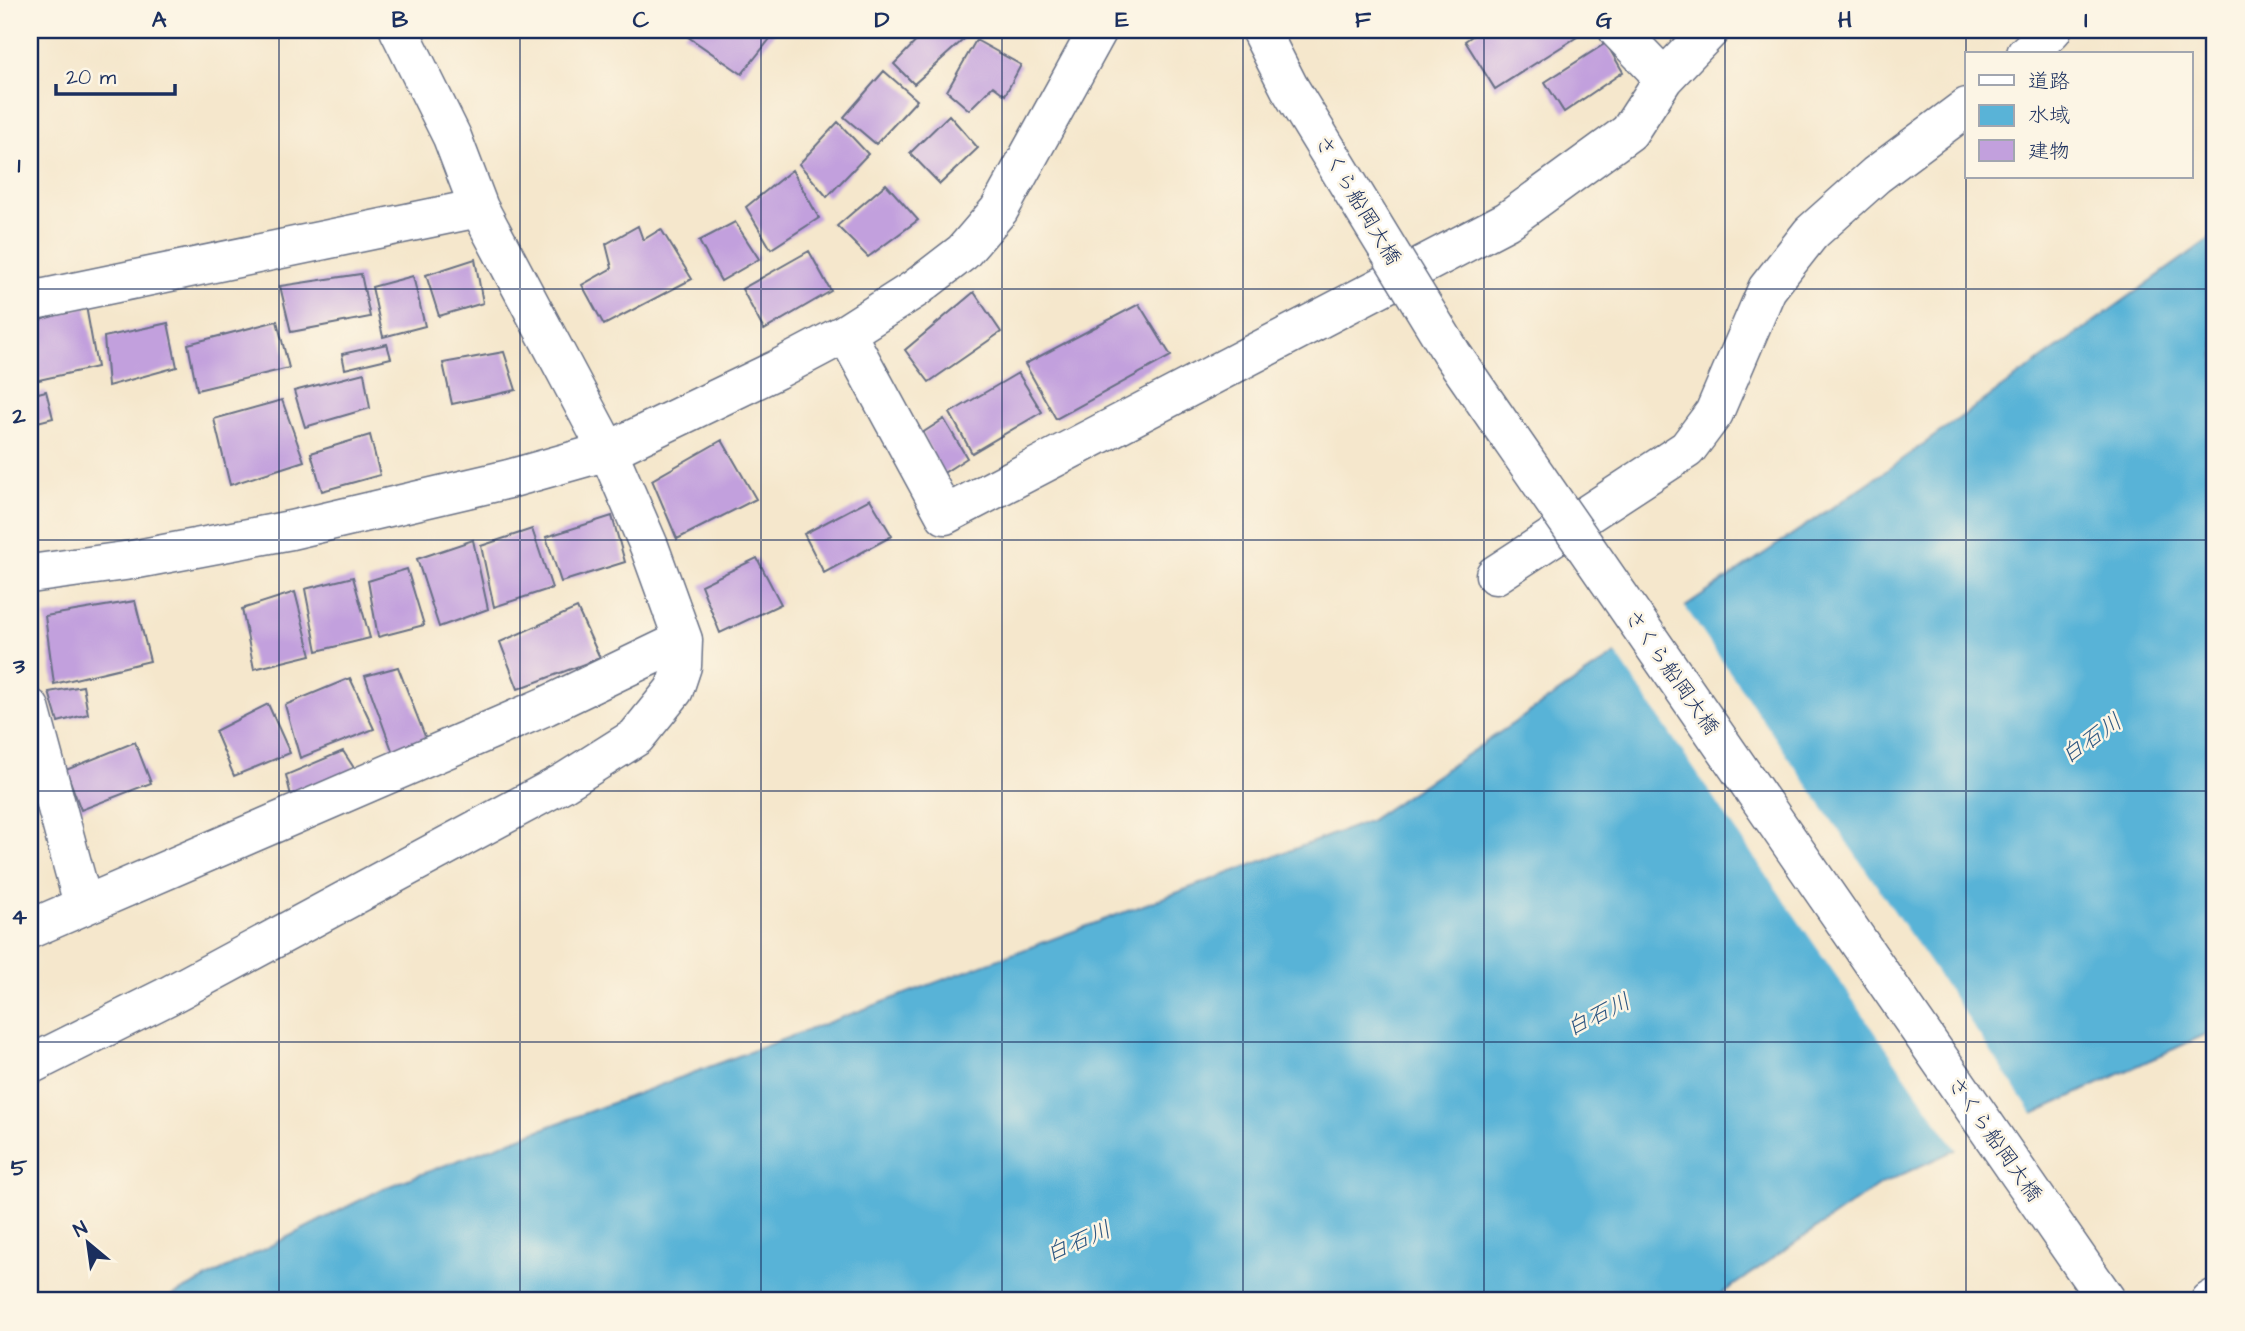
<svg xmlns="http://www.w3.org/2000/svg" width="2245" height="1331" font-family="'Architects Daughter','Klee One',sans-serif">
	<rect width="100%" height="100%" fill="#fcf5e5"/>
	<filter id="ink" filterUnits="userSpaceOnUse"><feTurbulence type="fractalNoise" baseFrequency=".0143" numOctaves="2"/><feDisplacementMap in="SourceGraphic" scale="14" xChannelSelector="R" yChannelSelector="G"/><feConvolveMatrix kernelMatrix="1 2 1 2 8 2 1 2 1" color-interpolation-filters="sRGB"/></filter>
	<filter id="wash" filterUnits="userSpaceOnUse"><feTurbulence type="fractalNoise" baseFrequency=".00686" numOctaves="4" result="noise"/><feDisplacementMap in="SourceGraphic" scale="28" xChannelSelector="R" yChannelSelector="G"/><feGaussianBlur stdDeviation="1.57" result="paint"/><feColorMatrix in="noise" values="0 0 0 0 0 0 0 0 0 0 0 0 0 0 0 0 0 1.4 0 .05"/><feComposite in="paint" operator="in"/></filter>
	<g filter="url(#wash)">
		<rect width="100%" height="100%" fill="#f5e7cc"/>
		<path fill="#59b3d7" stroke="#3a719a" stroke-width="2" d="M2215,235V1030L1879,1185L1711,1301H162L384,1188L1369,821L1883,473Z"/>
		<path fill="#f5e7cc" d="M1683,604L1984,1042L2035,1117L1958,1152L1741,838L1614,651Z"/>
		<g id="blocks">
			<path fill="#c2a0dd" d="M688,30H777L742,74L684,34Z
				M927,30L973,31L914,84L894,64Z
				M1481,30H1572L1577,37L1495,89L1465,41Z
				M976,40L1021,65L1005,95L993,86L969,110L947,91Z
				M1606,43L1623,72L1564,112L1545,82Z
				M884,71L917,100L876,144L844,117Z
				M949,115L978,148L940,184L910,153Z
				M838,122L868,154L827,197L799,164Z
				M792,170L819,218L771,249L746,207Z
				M886,184L918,220L868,257L837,226Z
				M33,213L37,238L30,240V214Z
				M735,222L759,259L721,281L699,241Z
				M638,226L643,240L661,229L692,279L604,325L582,285L612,268L606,244Z
				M809,251L831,291L764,330L742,289Z
				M475,259L483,303L439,316L426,275Z
				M361,274L370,317L291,332L280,286Z
				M413,276L425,326L383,337L372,287Z
				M974,292L1001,332L929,382L905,350Z
				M1139,304L1171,356L1056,419L1025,364Z
				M86,306L97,367L30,382V323Z
				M277,321L289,368L197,390L188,344Z
				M168,323L177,367L108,386L104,337Z
				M387,344L391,358L345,369L342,354Z
				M504,352L516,390L452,404L443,363Z
				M364,373L370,408L305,427L294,391Z
				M1018,373L1042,412L972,453L950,413Z
				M46,391L53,418L30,424V395Z
				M282,400L304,461L230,485L214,419Z
				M944,419L967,458L942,474L922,433Z
				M370,435L380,475L322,491L311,453Z
				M722,440L756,499L677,539L652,480Z
				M870,499L892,536L824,573L804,534Z
				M612,516L625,562L561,582L546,537Z
				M532,529L552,588L494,607L481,546Z
				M473,540L488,609L439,627L417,559Z
				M757,558L781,604L720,633L701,585Z
				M407,569L424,625L378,637L368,581Z
				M353,577L370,638L317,651L305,589Z
				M295,592L311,655L254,669L242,609Z
				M135,601L150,661L54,684L45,616Z
				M577,608L600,658L518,689L500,642Z
				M398,667L426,739L393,753L365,676Z
				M350,678L374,729L300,758L285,705Z
				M83,686L88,714L58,722L49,692Z
				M268,704L290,753L234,776L215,731Z
				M135,742L151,783L81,810L66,770Z
				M343,751L356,771L292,800L286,775Z"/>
		</g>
	</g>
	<g filter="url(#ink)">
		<use href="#blocks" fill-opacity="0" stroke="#676f84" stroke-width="2"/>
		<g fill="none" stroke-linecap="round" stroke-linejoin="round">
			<g stroke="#676f84" stroke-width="41">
				<path id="minor" d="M1618,30L1664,78
					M2026,54L2052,30
					M30,301L479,208
					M846,333L945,515L1507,221L1629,132L1664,78L1710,30
					M30,574L132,560L291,530L509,479L608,451L776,370L846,333L915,289L963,252L999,210L1098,30
					M1495,575L1687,449L1714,413L1767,289L1811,233L1876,175L1967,107
					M30,708L83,904
					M30,929L546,706L683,640
					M30,1065L166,997L563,783L636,737L674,690L682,666L683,640L649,546L608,451L479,208L452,137L399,30
					M2210,1301L2215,1298"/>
			</g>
			<use href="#minor" stroke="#fff" stroke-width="38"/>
			<g stroke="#676f84" stroke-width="41" stroke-linecap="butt">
				<path id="major-bridge" d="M1260,30L1289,87L1452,354L2107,1301"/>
			</g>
			<use href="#major-bridge" stroke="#fff" stroke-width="38"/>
		</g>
	</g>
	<path fill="none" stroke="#1b2f5e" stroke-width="2" stroke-opacity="0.55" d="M279,30V1301M520,30V1301M761,30V1301M1002,30V1301M1243,30V1301M1484,30V1301M1725,30V1301M1966,30V1301M30,289H2215M30,540H2215M30,791H2215M30,1042H2215"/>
	<g text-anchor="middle" stroke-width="5" stroke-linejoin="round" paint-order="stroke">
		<g font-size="21" fill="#1b2f5e" stroke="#fcf5e5">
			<text transform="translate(1358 200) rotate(59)" y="7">さくら船岡大橋</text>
			<text transform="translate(1672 672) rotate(55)" y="7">さくら船岡大橋</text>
			<text transform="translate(1995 1139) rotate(55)" y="7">さくら船岡大橋</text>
		</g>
		<g font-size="23" font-style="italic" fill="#2e5782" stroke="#fcf5e5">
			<text transform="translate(2091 738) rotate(-35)" y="8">白石川</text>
			<text transform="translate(1598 1014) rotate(-26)" y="8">白石川</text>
			<text transform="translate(1078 1241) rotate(-23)" y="8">白石川</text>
		</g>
	</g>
	<rect width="2245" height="1331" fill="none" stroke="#fcf5e5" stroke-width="77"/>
	<rect x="1965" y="52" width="228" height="126" fill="#fcf5e5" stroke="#a2a6af" stroke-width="2"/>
	<rect x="1979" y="75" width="35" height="10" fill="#ffffff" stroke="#a2a6af" stroke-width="2"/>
	<text x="2028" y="88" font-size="21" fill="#1b2f5e">道路</text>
	<rect x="1979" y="105" width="35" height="21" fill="#59b3d7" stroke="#a2a6af" stroke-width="2"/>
	<text x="2028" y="122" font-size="21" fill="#1b2f5e">水域</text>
	<rect x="1979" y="140" width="35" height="21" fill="#c2a0dd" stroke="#a2a6af" stroke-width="2"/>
	<text x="2028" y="158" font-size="21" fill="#1b2f5e">建物</text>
	<g transform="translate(88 1243) rotate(331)" stroke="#fcf5e5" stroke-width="5" paint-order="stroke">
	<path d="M0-5L12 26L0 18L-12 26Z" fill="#1b2f5e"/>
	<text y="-10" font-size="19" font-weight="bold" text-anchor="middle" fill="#1b2f5e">N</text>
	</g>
	<path d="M56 84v10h119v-10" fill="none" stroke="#1b2f5e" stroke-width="3.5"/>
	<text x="66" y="84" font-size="21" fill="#1b2f5e" stroke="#fcf5e5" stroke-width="5" paint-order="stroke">20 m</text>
	<rect x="38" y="38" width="2168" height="1254" fill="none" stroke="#1b2f5e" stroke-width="2.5"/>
	<g font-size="23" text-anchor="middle" font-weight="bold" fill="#1b2f5e">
		<text x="159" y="27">A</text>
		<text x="400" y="27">B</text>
		<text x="641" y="27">C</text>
		<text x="882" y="27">D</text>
		<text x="1122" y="27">E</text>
		<text x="1363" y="27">F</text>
		<text x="1604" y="27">G</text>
		<text x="1845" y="27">H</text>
		<text x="2086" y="27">I</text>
		<text x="19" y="172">1</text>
		<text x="19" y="423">2</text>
		<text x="19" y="673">3</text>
		<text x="19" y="924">4</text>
		<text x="19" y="1175">5</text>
	</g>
</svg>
